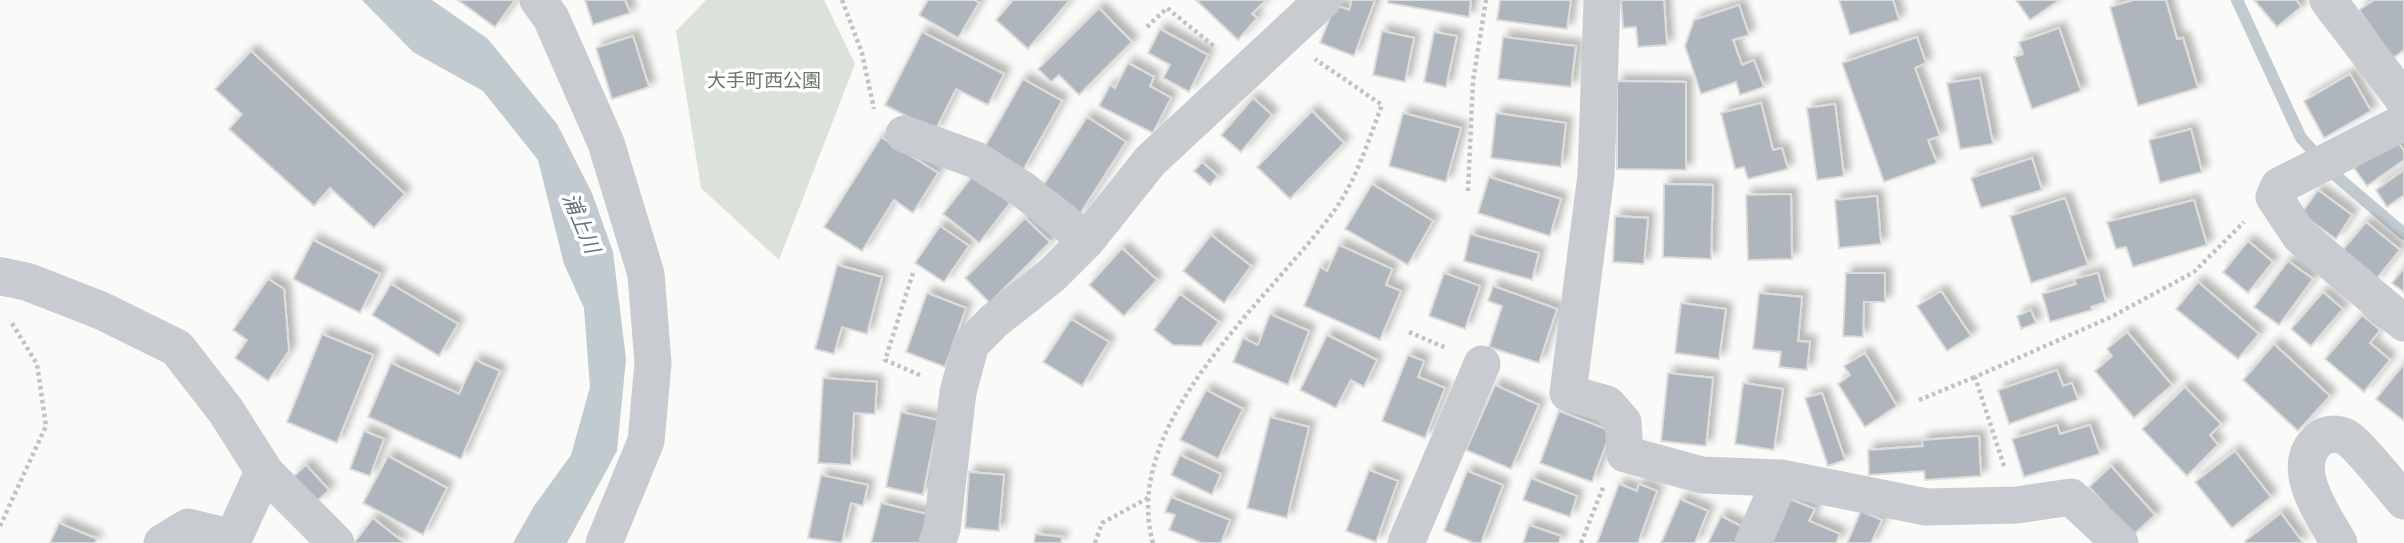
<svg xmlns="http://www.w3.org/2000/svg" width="2404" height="543" font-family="Montserrat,'Noto Sans JP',sans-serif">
	<defs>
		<filter id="shadow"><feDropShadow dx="6" dy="-6" stdDeviation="3.5" flood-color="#0004"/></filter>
	</defs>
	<rect width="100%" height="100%" fill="#fafaf8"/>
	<path fill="#dbe2d9" d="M706,0H824L855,64L779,260L701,188L676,31Z"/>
	<path fill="#c1cacf" d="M362,0H432L488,39L557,124L592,193L613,252L626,359L617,451L567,543H513L534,506L571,455L590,387L584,308L564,264L538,160L483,91L413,52Z"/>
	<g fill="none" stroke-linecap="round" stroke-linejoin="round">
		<path stroke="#c1cacf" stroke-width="12" d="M2237,0L2301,138L2335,175L2404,234"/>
	</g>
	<path fill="#afb5bd" stroke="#dcdcda" stroke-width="2" filter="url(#shadow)" d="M458,0H515L495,27Z
		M585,0H625L630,13L593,25Z
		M928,0H974L979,3L958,38L919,15Z
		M1013,0H1070L1028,49L996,20Z
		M1196,0H1266L1252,14L1257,18L1238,40Z
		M1352,0H1375L1354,56L1320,43L1335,5L1349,10Z
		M1388,0H1471L1469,17L1388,3Z
		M1500,0H1571L1567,29L1497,20Z
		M1621,0H1664L1667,45L1638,47L1636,27L1623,28Z
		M1839,0H1893L1899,20L1850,35Z
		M2016,0H2057L2058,1L2030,20Z
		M2133,0H2166L2177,39L2183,38L2198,88L2138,106L2110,7Z
		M2254,0H2296L2301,7L2277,27Z
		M2374,0H2404V50L2393,58L2359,10Z
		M1739,5L1749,35L1733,40L1742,65L1754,60L1764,87L1740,95L1736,82L1701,94L1685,46L1694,20Z
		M1099,8L1132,42L1079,95L1059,75L1051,82L1038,69Z
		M2059,28L2081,91L2032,109L2014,57L2023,54L2019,42Z
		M1160,29L1208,55L1189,92L1163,78L1170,65L1148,53Z
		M1382,31L1414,38L1405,82L1373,75Z
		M922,32L1004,74L988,105L956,89L935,131L885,105Z
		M1434,32L1457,36L1446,87L1424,82Z
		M633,36L649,87L612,99L596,48Z
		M1503,37L1576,46L1571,87L1498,79Z
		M1917,37L1926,63L1915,68L1940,136L1928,140L1937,163L1884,182L1842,63Z
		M251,51L405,194L374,228L330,188L314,206L229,129L242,114L215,89Z
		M1128,63L1154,77L1150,86L1171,98L1153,133L1099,106L1110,85L1115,88Z
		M2350,74L2371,111L2324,138L2304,101Z
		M1980,78L1993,144L1960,149L1947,83Z
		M1023,79L1062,101L1022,172L983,150Z
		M1617,81L1686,82V170L1617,169Z
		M1253,98L1272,115L1241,152L1221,135Z
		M1761,103L1773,150L1782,148L1788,169L1748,179L1744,167L1735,169L1721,113Z
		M1835,104L1844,176L1817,180L1807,108Z
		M1312,111L1344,143L1290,199L1257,167Z
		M1403,113L1461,128L1446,182L1389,166Z
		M1496,113L1566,123L1561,167L1491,158Z
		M1087,117L1126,142L1078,217L1039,192Z
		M2191,129L2202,172L2160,183L2149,140Z
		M881,137L938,173L913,213L894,200L862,251L824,227Z
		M2395,138L2404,151V160L2367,186L2354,168Z
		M2032,158L2042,190L1981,208L1971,178Z
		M1202,162L1218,176L1210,185L1194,171Z
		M2404,170V195L2387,207L2376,190Z
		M974,174L1010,203L979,243L943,214Z
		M1489,177L1561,199L1550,236L1478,213Z
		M1372,184L1433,221L1408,265L1345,229Z
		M1664,184L1713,185L1711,259L1663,257Z
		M2318,190L2352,215L2336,239L2301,214Z
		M1791,194L1792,259L1748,260L1746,195Z
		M1877,196L1881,244L1839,248L1835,200Z
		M2065,198L2088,265L2031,283L2010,216Z
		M2194,200L2207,245L2133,267L2126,247L2116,249L2107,222Z
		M1615,216L1648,218L1644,264L1613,262Z
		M1025,218L1050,242L990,303L965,278Z
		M2366,222L2400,250L2375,281L2340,253Z
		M940,226L969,246L944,282L915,263Z
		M1470,234L1539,253L1532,280L1464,261Z
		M1211,235L1251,266L1224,303L1183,271Z
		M313,240L380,274L360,313L293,279Z
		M2248,241L2273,262L2248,293L2223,272Z
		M1339,245L1392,269L1386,285L1401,291L1380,340L1304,306L1320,267L1327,271Z
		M1122,248L1157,280L1124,316L1089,285Z
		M2288,261L2313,279L2279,325L2254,307Z
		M837,265L882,277L867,334L842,327L834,354L815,349Z
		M2404,268V292L2392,283Z
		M1444,273L1480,286L1465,329L1429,316Z
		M1846,273H1885V302H1864L1863,337L1843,336Z
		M2098,273L2106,302L2091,307L2092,310L2050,322L2042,294L2076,284L2074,279Z
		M268,279L284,289L289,351L268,381L235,358L247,340L233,330Z
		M2198,282L2259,334L2238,359L2176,309Z
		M391,284L458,324L439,356L372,315Z
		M1493,286L1557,309L1539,363L1489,347L1502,306L1488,301Z
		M1941,291L1971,336L1947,351L1917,306Z
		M2323,292L2343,309L2311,346L2291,329Z
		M927,293L966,308L945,367L906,352Z
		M1759,293L1802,297L1798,341L1810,342L1807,370L1779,367L1781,352L1753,349Z
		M1180,294L1219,322L1201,346L1173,345L1154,330Z
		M1681,303L1726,309L1719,359L1675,353Z
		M2031,310L2036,323L2021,329L2017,316Z
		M1270,314L1309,331L1288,385L1233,362L1243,338L1258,345Z
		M2362,315L2380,330L2370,343L2390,360L2364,392L2325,359Z
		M1071,319L1109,342L1082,386L1043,362Z
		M2127,332L2172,385L2134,418L2095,371L2112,356L2107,349Z
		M322,334L373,355L337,443L287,422Z
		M1327,335L1377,360L1364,387L1351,380L1336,408L1300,390Z
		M2274,344L2330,396L2298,431L2243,380Z
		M1865,353L1897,406L1865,427L1838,384L1850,375L1844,366Z
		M1408,355L1424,361L1418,377L1445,388L1425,438L1382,421Z
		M475,360L500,371L461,459L368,417L391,363L459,394Z
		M2404,364V421L2376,399Z
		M2057,370L2063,386L2072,383L2078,400L2009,424L1998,390Z
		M1668,373L1713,378L1706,446L1661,441Z
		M823,378L877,382L875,414L854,413L851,465L818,463Z
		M1743,383L1783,389L1774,450L1735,444Z
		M1495,385L1539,405L1511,469L1466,450Z
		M2185,387L2221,424L2210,435L2218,445L2187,476L2142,429Z
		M1206,390L1243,409L1218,459L1180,440Z
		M1822,393L1845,460L1828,466L1805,398Z
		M1559,411L1611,431L1592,482L1540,463Z
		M901,412L938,420L923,495L886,487Z
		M1270,417L1309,427L1287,518L1247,508Z
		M2057,425L2060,434L2090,425L2100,454L2024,477L2012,439Z
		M364,431L384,439L370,476L350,469Z
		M1979,436L1981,476L1925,480L1924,471L1869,475L1868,450L1923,446L1922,440Z
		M2235,451L2271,497L2232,528L2195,482Z
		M1180,455L1221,474L1212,495L1171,475Z
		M388,456L447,488L423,535L363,503Z
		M306,465L329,490L316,502L294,476Z
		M2111,466L2155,515L2133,535L2089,487Z
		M1369,470L1398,481L1376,542L1346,531Z
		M1467,471L1503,485L1481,543H1474L1444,531Z
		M969,472L1004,475L999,531L965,528Z
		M821,475L868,485L863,506L851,503L842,543L808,538Z
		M1531,478L1577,496L1570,517L1523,500Z
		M1619,484L1637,491L1639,484L1657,491L1638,543H1597Z
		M1171,497L1230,520L1221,543H1202L1169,530L1175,515L1165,512Z
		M1787,498L1815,509L1809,521L1840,534L1836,543H1768Z
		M1680,499L1708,511L1695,543H1661Z
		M881,503L927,514L921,543H871Z
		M1861,511L1882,520L1871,543H1847Z
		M2281,513L2303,543H2246L2245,541Z
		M1721,516L1745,528L1738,543H1708Z
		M373,518L404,543H354Z
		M59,523L97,539L95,543H50Z
		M1529,525L1561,536L1559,543H1523Z
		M1035,534L1062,537L1061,543H1034Z"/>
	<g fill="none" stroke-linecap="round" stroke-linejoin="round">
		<path stroke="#c0c2c5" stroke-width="4.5" stroke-dasharray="3.5 3.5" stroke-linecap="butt" d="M842,0L862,53L874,109
			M1147,27L1167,8L1216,48
			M1468,191L1473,81L1486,0
			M913,273L885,360L922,376
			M1409,332L1446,348
			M1919,400L1975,377
			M2004,466L1975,377L2111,317L2194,272L2244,222
			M0,526L46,426L37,364L10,320
			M1095,543L1102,523L1148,498
			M1153,543C1119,422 1270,299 1334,211C1357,179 1368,141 1382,105L1315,59
			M1581,543L1604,485"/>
		<path stroke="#c8cbcf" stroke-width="37" d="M538,0L551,18L606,143L646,274L653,363L646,441L604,543
			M1602,0L1596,175L1568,393L1607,404L1623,422L1625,454L1702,475L1781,478L1926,507L2017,505L2071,497L2120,543
			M2328,0L2404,100
			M2404,122L2279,186L2274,197L2300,236L2404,323
			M904,134L976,160L1022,189L1087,240
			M264,471L336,543
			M162,543L188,527L233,538
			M937,543L942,529L958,392L971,344L994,321L1052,275L1087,240L1150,161L1323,0
			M1406,543L1482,364
			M1753,543L1781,478
			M2339,543C2323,515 2290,470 2316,442C2324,433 2335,432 2346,437C2357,443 2393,488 2404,501"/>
		<path stroke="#c8cbcf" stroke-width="38" d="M0,276L28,282L102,311L177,348L226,411L264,471L231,543"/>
	</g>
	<g text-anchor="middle" stroke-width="7" stroke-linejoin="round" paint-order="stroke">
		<g font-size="19" fill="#667a64" stroke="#fff">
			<text x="764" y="87">大手町西公園</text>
		</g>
		<g font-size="21" font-style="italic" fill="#657783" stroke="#fff">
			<text transform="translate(581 223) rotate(67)" y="7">浦上川</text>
		</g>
	</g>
</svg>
